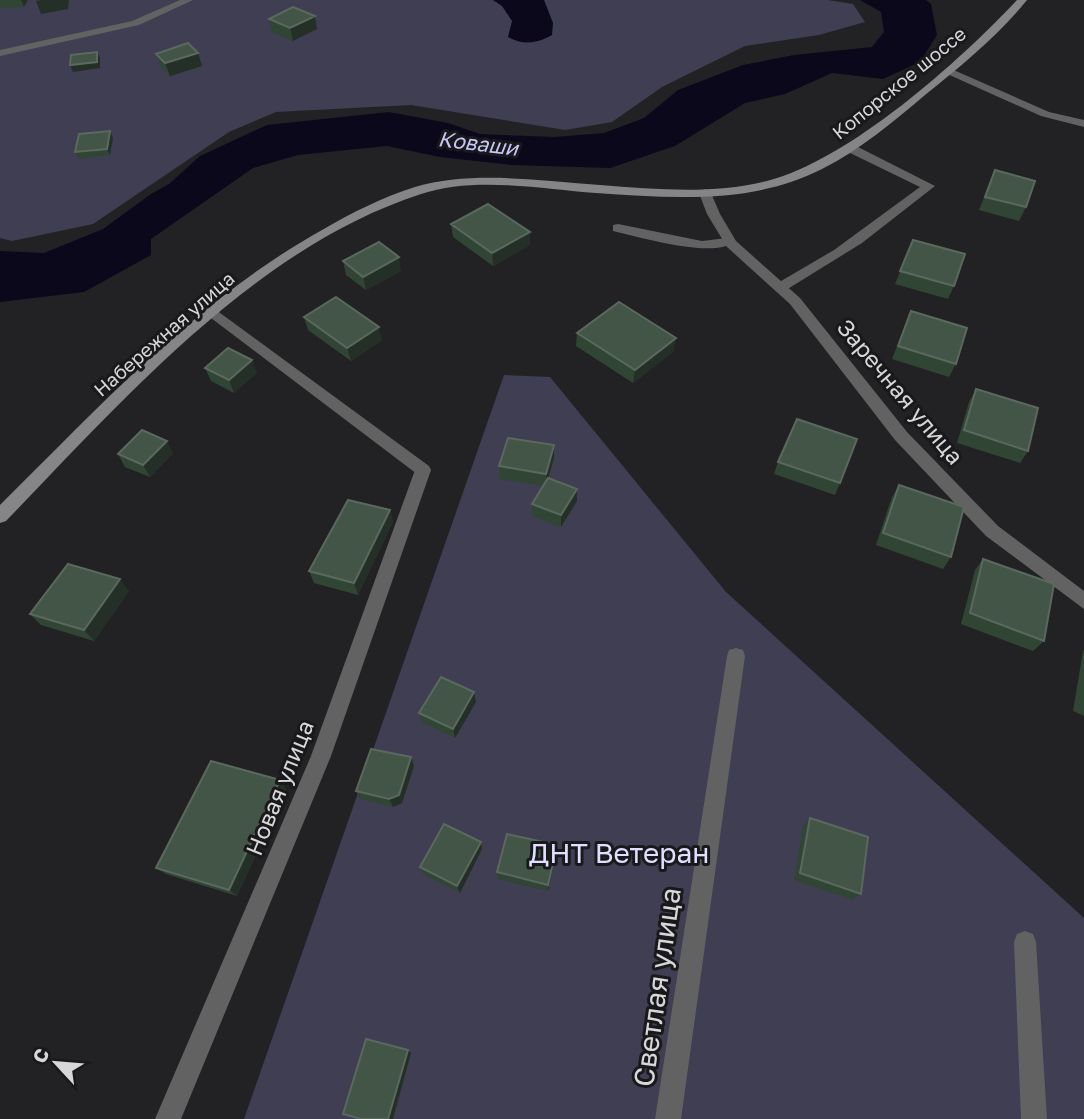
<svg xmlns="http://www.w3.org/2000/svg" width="1084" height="1119" font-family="'Golos Text',sans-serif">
	<rect width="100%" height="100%" fill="#222224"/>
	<path fill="#3f3e53" d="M0,0H828L853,4L865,22L819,35L745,46L662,87L612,122L565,130L411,105L276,112L229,132L93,224L12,241L0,238Z
		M504,375L550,377L726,592L1084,918V1119H244Z"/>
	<path fill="#0b081c" d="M493,0H544L553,23L552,35C538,43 524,46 508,37L512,21L502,6Z
		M860,0H926L931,4L937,35L920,62L883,79L832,73L785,94L745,103L675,146L610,168L512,165L440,157L387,146L298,155L253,168L151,239V255L84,292L0,302V251L44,253L103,229L151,194L169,184L200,156L267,125L389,112L448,123L480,134L554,137L604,133L644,118L678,90L743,65L794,55L872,47L884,32L881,12Z"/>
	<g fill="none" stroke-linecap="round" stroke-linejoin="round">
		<path fill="#626263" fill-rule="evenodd" d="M848,146H856L935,186L862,243L786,290H776V284L834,250L920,187L848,152Z
			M618,224L702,241L727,238L734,242C714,259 639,237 613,231V225Z
			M212,307L429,466L431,470L429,474H417L207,315L205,312Z"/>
		<path fill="#626263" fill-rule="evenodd" d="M180,0H193L139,25L0,56V50L132,21Z
			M949,68L1049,112L1084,120V127L1041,116L945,73V69Z
			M705,189L711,193L720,214L736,241L800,298L907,432L998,526L1084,591V609L986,536L895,440L790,304L727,247L707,214L699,193Z
			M423,464L431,470L331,756L181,1119H155L311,756L415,470Z
			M736,648L743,650L745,656L681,1119H655L727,656L729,650Z
			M1025,931L1033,934L1036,942L1047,1119H1021L1014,942L1017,934Z"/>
		<path fill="#858587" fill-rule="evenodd" d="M1017,0H1027C998,36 961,66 925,95C893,122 860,150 822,169C751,205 672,198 596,193C541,189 475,176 421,194C255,248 124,399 6,521L0,523V505C100,406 198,299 322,230C351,213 383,197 415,187C474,170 539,181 600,185C655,189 712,195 767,181C849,160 959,62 1017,0Z"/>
	</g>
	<path fill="#314535" d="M0,0H28L24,7L0,8Z
		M269,19L317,29L293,41L272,32Z
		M198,53L202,66L170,76L161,67L156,54Z
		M110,131L113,138L110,155L79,159L75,152Z
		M995,170L1026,207L1019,221L979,210Z
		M451,224L530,232V245L493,266L453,237Z
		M913,240L954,286L948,299L895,284Z
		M343,261L401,271L366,290L346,275Z
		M911,311L956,364L949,377L892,359Z
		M304,317L382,340L351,361L308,330Z
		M577,333L674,351L633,383L576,346Z
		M205,368L257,373L234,393L211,381Z
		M976,389L1028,451L1020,463L957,443L969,402Z
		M173,453L150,477L125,467L118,454Z
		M554,458L548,478L577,489V501L561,527L532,516V504L543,486L499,479V466Z
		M778,462L840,483L835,495L774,474Z
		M899,485L951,557L943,569L876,545L892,497Z
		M390,510L393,522L358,595L314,583L309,571Z
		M983,559L1044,641L1033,651L961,624L975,570Z
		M129,591L94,641L41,625L30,614Z
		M1084,650V716L1073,711L1083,651Z
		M474,692L476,702L455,738L422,722L419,713Z
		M411,757L414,766L402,803L393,807L360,799L356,791Z
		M286,789L237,896L166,874L156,868Z
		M810,818L861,894L853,900L794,880L803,826Z
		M557,845L556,853L548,891L498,879L497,872Z
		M482,849L460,893L423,874L420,867Z"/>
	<path fill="#243027" d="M21,0H28L24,7Z
		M41,0H69L68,9L41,14L36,1Z
		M315,16L317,29L293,41L290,28Z
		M97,52L100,58V68L73,72L70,65Z
		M198,53L202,66L170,76L165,63Z
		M110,131L113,138L110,155L107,149Z
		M530,232V245L493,266L492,253Z
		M399,257L401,271L366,290L363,277Z
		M379,327L382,340L351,361L347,348Z
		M676,338L674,351L633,383L635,370Z
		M252,360L257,373L234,393L229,380Z
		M167,441L173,453L150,477L143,465Z
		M554,445V458L546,486V474Z
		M577,489V501L561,527V515Z
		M390,510L393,522L358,595L354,583Z
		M120,579L129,591L94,641L84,630Z
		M474,692L476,702L455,738L453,729Z
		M411,757L414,766L402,803L393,807L389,799Z
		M280,780L286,789L237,896L229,890Z
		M481,842L482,849L460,893L457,886Z
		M557,845L556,853L548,891V885Z
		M408,1050L411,1053L393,1119H388Z"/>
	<path fill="#435547" stroke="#5a695e" stroke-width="2" d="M293,7L315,16L290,28L269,19Z
		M188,43L198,53L165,63L156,54Z
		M97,52V62L70,65L71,55Z
		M110,131L107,149L75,152L79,134Z
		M995,170L1035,181L1026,207L985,197Z
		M488,204L530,232L492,253L451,224Z
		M913,240L965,254L954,286L900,271Z
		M379,242L399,257L363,277L343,261Z
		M336,297L379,327L347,348L304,317Z
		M619,302L676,338L635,370L577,333Z
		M911,311L967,328L956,364L898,346Z
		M228,348L252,360L229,380L205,368Z
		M976,389L1038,408L1028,451L964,430Z
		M797,419L857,439L840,483L778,462Z
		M142,430L167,441L143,465L118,454Z
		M508,438L554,445L546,474L499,466Z
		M548,478L577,489L561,515L532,504Z
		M899,485L964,507L951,557L883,533Z
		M348,500L390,510L354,583L309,571Z
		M983,559L1054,584L1044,641L970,613Z
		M68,564L120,579L84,630L30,614Z
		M441,677L474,692L453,729L419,713Z
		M371,749L411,757L399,795L389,799L356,791Z
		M211,761L280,780L229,890L156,868Z
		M810,818L868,837L861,894L800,873Z
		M444,824L481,842L457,886L420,867Z
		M507,834L557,845L548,885L497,872Z
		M366,1039L408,1050L388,1119H361L343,1114Z"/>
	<g text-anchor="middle" stroke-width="6" stroke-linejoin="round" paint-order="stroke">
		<g font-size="19" fill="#d7d7d9" stroke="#19191b">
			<text transform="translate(899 83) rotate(-39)" y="7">Копорское шоссе</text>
			<text transform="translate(164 334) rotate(-41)" y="7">Набережная улица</text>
		</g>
		<g font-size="21" font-style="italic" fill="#c9c6fa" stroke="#19191b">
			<text transform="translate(478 144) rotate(7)" y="7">Коваши</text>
		</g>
		<g font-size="23" fill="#d7d7d9" stroke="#19191b">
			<text transform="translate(900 392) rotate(50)" y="8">Заречная улица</text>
			<text transform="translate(280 788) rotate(-68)" y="8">Новая улица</text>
		</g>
		<g font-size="28" fill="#e1dfff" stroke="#19191b">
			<text x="619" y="863">ДНТ Ветеран</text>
		</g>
		<g font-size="28" fill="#d7d7d9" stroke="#19191b">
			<text transform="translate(657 987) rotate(-82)" y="10">Светлая улица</text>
		</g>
	</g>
	<g transform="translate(56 1063) rotate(296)" stroke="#19191b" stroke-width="5" paint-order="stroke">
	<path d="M0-5L12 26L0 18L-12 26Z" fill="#d7d7d9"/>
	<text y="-10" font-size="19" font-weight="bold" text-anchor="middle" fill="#d7d7d9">С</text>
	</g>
</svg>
